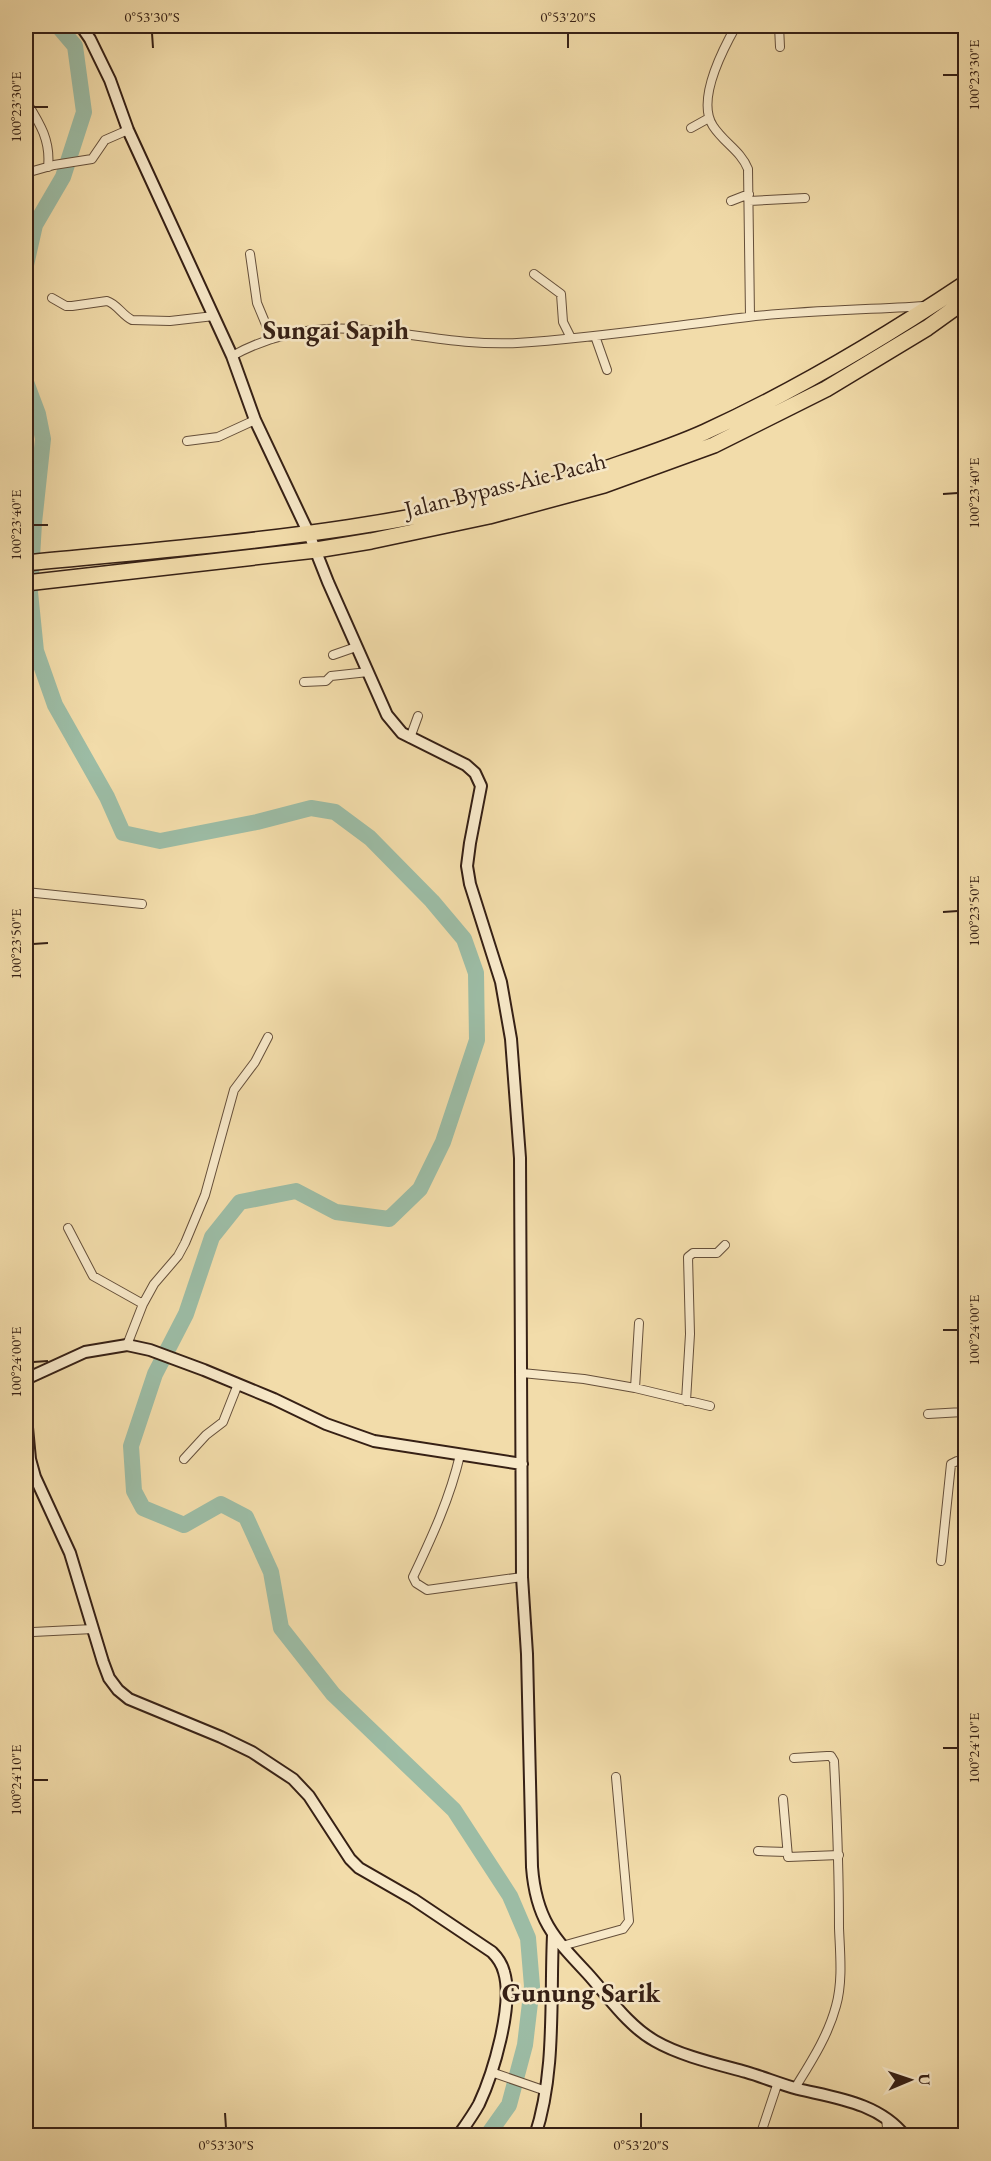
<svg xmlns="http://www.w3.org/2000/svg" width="991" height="2161" font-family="'EB Garamond',serif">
	<rect width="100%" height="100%" fill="#f2dcaa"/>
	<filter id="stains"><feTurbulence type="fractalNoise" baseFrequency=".00333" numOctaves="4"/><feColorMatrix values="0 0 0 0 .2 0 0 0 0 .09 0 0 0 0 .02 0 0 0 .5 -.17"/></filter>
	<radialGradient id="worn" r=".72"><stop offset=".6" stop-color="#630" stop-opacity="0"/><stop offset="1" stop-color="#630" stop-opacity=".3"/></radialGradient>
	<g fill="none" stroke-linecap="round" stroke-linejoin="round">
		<path stroke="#9cbca5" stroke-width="16" d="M26,265L35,225L63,177L84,112L75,46L58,26
			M26,382L38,414L43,439L34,523L30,592L36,651L55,705L107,797L123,833L160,841L257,822L311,808L335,812L370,838L432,901L464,939L476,973L477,1040L443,1142L420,1189L389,1219L336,1212L296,1191L240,1202L212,1237L186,1314L155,1374L131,1446L134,1491L143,1508L184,1525L221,1504L246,1517L271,1572L281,1628L333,1694L454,1810L510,1896L528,1938L532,1986L525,2045L509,2105L487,2136"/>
		<g stroke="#654f3a" stroke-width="10">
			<path id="street" d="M736,26C723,49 696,100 713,126C724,143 741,151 748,169L750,316
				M779,26L780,47
				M26,101C39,122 51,140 48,167
				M691,128L709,118
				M26,173L54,165L92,159L105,140L128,130
				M731,201L749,194
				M749,201L805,198
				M250,254L257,303L272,339
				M534,274L561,294L563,322L571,338
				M52,298L66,306H72L107,301C117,304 122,315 132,320L170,321L214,316
				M595,336L607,370
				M232,356C333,300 414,348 517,343C595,338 671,326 748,317C806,310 866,310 925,306
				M187,441L218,437L255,420
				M333,655L356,647
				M304,682L326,681L331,676L368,672
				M410,738L418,716
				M26,892L142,904
				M68,1228L93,1276L143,1304L127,1345
				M143,1304L154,1284L178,1256L185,1243L205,1195L234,1090L255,1062L268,1037
				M966,1367L962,1408L966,1415
				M522,1373L584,1379L635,1388L710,1406
				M635,1388L639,1323
				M686,1401L690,1334L688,1257L693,1253H717L725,1245
				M928,1414L963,1412
				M460,1455C450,1498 432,1537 413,1577L416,1583L427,1590L522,1577
				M184,1459L206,1435L223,1422L238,1384
				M941,1561L951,1464L957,1461H966
				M26,1635L33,1632L93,1629
				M794,1758L827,1756H831L834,1761C837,1817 839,1872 839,1928C840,1953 843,1981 836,2006C828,2036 811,2062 795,2088
				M783,1799L788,1857L839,1855
				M758,1851L787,1852
				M562,1946L623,1929L629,1921L616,1777
				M491,2072L546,2091
				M886,2119L888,2136
				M760,2136L778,2082"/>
		</g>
		<g stroke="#362015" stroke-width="14">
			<path id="secondary" d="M81,26L90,39L110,80L128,130L232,356L255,420L309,534L328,582L387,715L402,733L466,765L475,773L481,786L470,843L467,866L470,884L501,982L511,1039L520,1158L522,1577L527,1654L532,1867C536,1919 553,1937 587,1973C608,1996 628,2026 655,2041C681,2056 717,2064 746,2072C763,2077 780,2084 798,2089C836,2098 879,2103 905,2136
				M26,1379L85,1352L127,1345L150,1350L204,1370L274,1399L326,1424L374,1441L522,1464
				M26,1417L30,1459L35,1477L70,1553L103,1662L109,1678L118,1690L129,1699L221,1737L252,1752L293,1779L309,1796L350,1859L359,1868L413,1899L492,1952C498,1958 502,1964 504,1972C514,2005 493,2074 479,2104C473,2115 465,2126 458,2136
				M535,2136C556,2073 550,2000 553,1935"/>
		</g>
		<g stroke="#362015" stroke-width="18">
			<path id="highway" d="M26,563C220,544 415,531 602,470C637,458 672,447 705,432C797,390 882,339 966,283
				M26,583L316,550L371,541L489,516L604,485L714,445L826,389L927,328L966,300"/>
		</g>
		<use href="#street" stroke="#f7e8c8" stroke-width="8"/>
		<use href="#secondary" stroke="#f7e8c8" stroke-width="10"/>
		<use href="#highway" stroke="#f2dcaa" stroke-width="15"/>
	</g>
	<path fill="none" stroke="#362015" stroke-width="2" d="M152,33L153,48M568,33V48M943,75H958M33,107H48M943,494L958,493M33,525H48M943,912L958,911M33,944L48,943M943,1330H958M33,1362L48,1361M943,1748H958M33,1780H48M225,2113L226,2128M641,2113V2128"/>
	<g text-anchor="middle" stroke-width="5" stroke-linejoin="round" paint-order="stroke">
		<g font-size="24" fill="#362015" stroke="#f7e8c8">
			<text transform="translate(505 485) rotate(-14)" y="8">Jalan Bypass Aie Pacah</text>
		</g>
		<g font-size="27" font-weight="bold" fill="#362015" stroke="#f7e8c8">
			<text x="336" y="339">Sungai Sapih</text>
			<text x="581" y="2002">Gunung Sarik</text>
		</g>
	</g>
	<rect width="991" height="2161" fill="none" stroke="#f2dcaa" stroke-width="66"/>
	<g transform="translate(910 2080) rotate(88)" stroke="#f7e8c8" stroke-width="4.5" paint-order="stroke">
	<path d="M0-4.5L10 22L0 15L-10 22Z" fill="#362015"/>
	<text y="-9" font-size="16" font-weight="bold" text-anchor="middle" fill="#362015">U</text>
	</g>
	<rect x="33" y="33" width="925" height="2095" fill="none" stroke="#362015" stroke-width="2"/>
	<g font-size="15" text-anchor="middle" fill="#362015">
		<text x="152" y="22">0°53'30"S</text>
		<text x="568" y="22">0°53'20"S</text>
		<text transform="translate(974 75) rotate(-90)" y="5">100°23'30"E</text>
		<text transform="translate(16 107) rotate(-90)" y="5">100°23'30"E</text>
		<text transform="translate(974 493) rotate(-90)" y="5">100°23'40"E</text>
		<text transform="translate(16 525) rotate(-90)" y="5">100°23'40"E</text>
		<text transform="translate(974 911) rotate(-90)" y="5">100°23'50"E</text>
		<text transform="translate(16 944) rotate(-90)" y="5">100°23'50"E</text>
		<text transform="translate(974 1330) rotate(-90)" y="5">100°24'00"E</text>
		<text transform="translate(16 1362) rotate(-90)" y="5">100°24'00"E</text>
		<text transform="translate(974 1748) rotate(-90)" y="5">100°24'10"E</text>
		<text transform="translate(16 1780) rotate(-90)" y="5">100°24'10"E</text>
		<text x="226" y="2150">0°53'30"S</text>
		<text x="641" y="2150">0°53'20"S</text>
	</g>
	<rect width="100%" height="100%" filter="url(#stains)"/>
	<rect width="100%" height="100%" fill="url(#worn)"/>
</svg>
